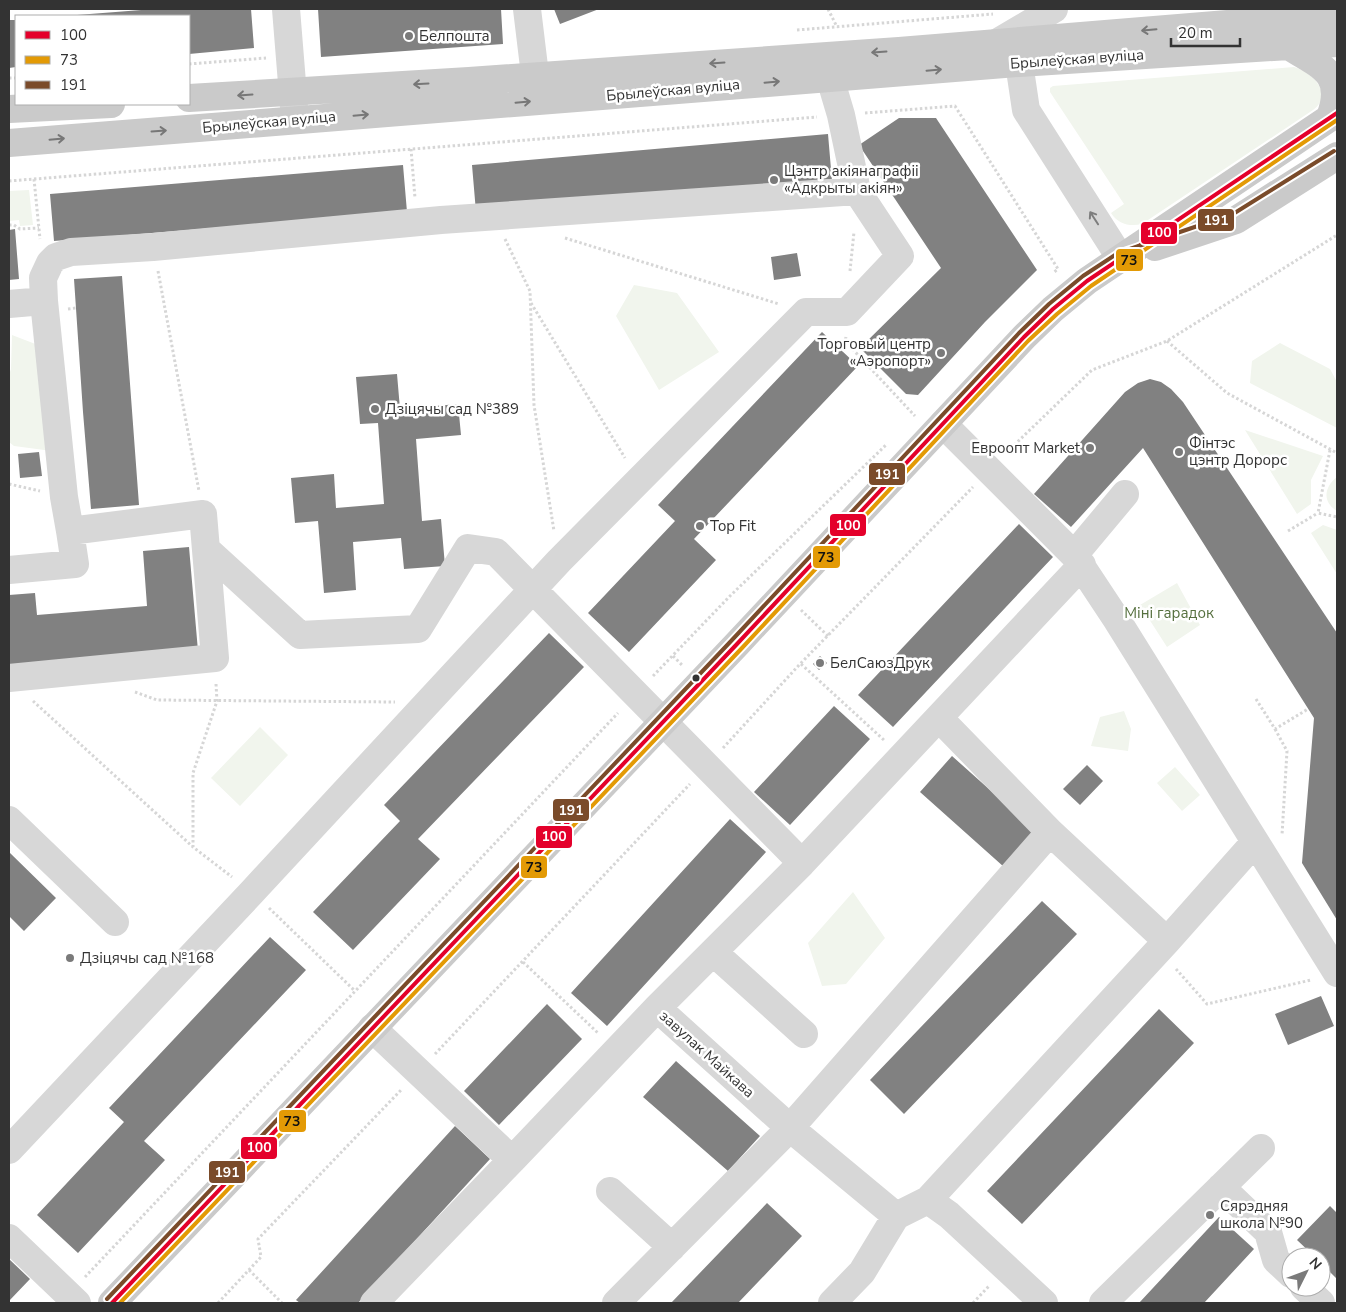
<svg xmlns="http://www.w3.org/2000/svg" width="1346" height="1312" font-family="'Nunito Sans',sans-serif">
	<rect width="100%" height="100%" fill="#fff"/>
	<path fill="#f1f5ed" d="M1294,67C1308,71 1329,87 1319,104C1317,107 1315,108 1313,110L1142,224C1130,227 1118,224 1111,213L1124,204L1050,92V88L1053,86Z
		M29,190L33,225L20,226L19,220L9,221V191Z
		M634,285L677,293L719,352L659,390L616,316Z
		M12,335L38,345L52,451L14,446L9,442V375L11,369Z
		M1280,343L1330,369L1337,382V428L1250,383L1252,361Z
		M1245,430L1323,456L1311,480V504L1297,514Z
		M1337,477V511C1322,502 1324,487 1337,477Z
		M1323,525L1337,530V574L1311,533Z
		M1177,583L1200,625L1167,647L1140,605Z
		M1124,711L1131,729L1128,751L1091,746L1100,717Z
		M260,727L288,755L240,806L211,778Z
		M1175,767L1200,795L1182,811L1157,783Z
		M853,892L885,938L846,984L822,986L808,943Z"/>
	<path fill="#818181" d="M154,9H251L254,48L189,54V16H77V15Z
		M318,9H501L503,44L321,57Z
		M554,9H599L560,24Z
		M9,20H16V67L9,68Z
		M899,118H936L1037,270L985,322L918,395L906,394L860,348L941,268L859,145Z
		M828,134L832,181L476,212L472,165Z
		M403,165L407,212L54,241L50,194Z
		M15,229L19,279L9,280V230Z
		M797,253L801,276L774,280L771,257Z
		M122,276L139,505L91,509L83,412L74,279Z
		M822,332L858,366L694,539L716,560L629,652L588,613L675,521L658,505Z
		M397,374L400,409L458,404L461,435L416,439L422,521L441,519L445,566L404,569L401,538L353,542L356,590L324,593L318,521L295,523L291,478L334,474L336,508L384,504L378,423L360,424L356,377Z
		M1150,379L1161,382L1171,389L1183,402L1337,633V920L1302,863L1314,718L1143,448L1071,527L1034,494L1125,392L1138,383Z
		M39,452L42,476L20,478L18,454Z
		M1019,524L1053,557L893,727L858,695Z
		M189,547L198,651L9,667V595L35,593L37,615L147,606L143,551Z
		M549,633L584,667L418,839L440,859L353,950L313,912L400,821L384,805Z
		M820,656L827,663L819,670L813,664Z
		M834,706L870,739L790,825L754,792Z
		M952,756L1036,831L1004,867L920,792Z
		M1087,765L1103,781L1080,805L1063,789Z
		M730,819L766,852L607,1026L571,993Z
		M9,852L56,898L24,931L9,916Z
		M1042,901L1077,934L904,1114L870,1080Z
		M270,937L306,970L144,1141L165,1160L78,1253L37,1215L124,1122L109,1108Z
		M1321,996L1334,1026L1288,1045L1275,1014Z
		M547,1004L582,1039L499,1125L464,1091Z
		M1159,1009L1194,1043L1022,1224L987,1191Z
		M676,1061L760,1136L728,1171L643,1097Z
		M455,1126L490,1159L358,1303H300L296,1300Z
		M767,1203L802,1236L738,1303H671Z
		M1330,1206L1337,1213V1279L1321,1263V1257H1315L1297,1240Z
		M1219,1217L1254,1249L1204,1303H1139Z
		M9,1259L30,1279L9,1301Z"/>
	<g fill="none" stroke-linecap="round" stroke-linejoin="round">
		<path stroke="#d6d6d6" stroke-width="3" stroke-dasharray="2.5 2.5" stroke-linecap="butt" d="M828,9L837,27
			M797,30L993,14
			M189,64L266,58
			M9,78H16
			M865,113L955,106L1058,269L1053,273
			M411,149L415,198
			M34,179L40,239
			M9,181L817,117
			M9,225H14L20,229L39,228
			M565,238L779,304
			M505,239L530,291L534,405L554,531
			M158,271L199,491
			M850,271L854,232
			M531,303L625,458
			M68,309L76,308
			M846,337L845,341L915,416
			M1167,341L1227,393L1337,453
			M1330,450L1318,513L1337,517
			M1007,452L1092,370L1167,341L1337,235
			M9,484L40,491
			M1288,531L1318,513
			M801,610L828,636
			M673,656L682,665
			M801,664L885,741
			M653,676L730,596L887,444
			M216,684L217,701L193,773V847L232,877
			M135,692L157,700L395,702
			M1256,699L1275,729L1308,709
			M33,701L193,847
			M1275,729L1287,751L1282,835
			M723,748L800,664L973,487
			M269,908L355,991
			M523,962L598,1033
			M1176,969L1207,1004L1311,980
			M435,1054L690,784
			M249,1270L282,1303
			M85,1277L618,713
			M218,1303L261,1257L258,1239L402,1089
			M973,1303L989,1286"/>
		<path stroke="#d7d7d7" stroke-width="28" d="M286,9L295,120
			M527,9L535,75
			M998,42L1054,9
			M1019,63L1026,110L1121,259
			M44,301L64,497L70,531
			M9,304L44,301L43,278L50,263L56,257L71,252L153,247L441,220L857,191
			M943,424L1074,555
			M1125,494L1074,555L1117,620L1337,973
			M206,549L300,635L418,629L468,548L496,552L802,863
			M9,570L75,564L70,531L203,514L215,658L9,678
			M939,718L1050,832
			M9,820L115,922
			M713,952L804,1034
			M657,1008L802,863L1082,565
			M372,1028L512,1160L657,1008L790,1128L896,1216
			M9,1150L252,892L559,561L806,312H847L900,256L857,191L841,115L830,78
			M1221,1187L1268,1232L1276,1260L1291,1274
			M610,1191L672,1247
			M928,1200L949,1215L1044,1303
			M896,1216L928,1200L1167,941L1255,842
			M9,1238L77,1303
			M1304,1287L1321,1303
			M374,1303L512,1160
			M616,1303L790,1128L1050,832L1167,941
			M832,1303L862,1272L896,1216
			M1103,1303L1261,1148"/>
		<path stroke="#cacaca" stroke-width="28" d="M1290,47C1322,66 1346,75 1330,117
			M189,98L469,81L899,51L1337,15
			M9,109L111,104
			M9,143L1019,63L1337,43
			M1155,247L1236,220L1337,156
			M112,1303L737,644L1024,337L1053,309L1087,281L1337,113"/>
		<g stroke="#fff" stroke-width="8">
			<path id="bus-1" d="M112,1303L737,644L1024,337L1053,309L1087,281L1337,113"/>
		</g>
		<g stroke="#fff" stroke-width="8">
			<path id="bus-2" d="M120,1303L742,648L1028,341L1057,314L1091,286L1337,120"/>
		</g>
		<g stroke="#fff" stroke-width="8">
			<path id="bus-3" d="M107,1299L732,640L1019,333L1049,304L1083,276L1118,253L1233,214L1334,151"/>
		</g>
		<use href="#bus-1" stroke="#e4002b" stroke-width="4"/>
		<use href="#bus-2" stroke="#e39a05" stroke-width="4"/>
		<use href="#bus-3" stroke="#7a4b2a" stroke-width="4"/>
	</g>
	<defs><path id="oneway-shaft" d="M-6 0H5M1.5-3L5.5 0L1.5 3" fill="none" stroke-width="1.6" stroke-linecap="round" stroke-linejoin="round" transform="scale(1.25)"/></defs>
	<g stroke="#777">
		<use href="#oneway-shaft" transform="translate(1149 30) rotate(175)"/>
		<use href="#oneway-shaft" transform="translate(879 52) rotate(176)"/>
		<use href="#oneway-shaft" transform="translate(717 63) rotate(176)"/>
		<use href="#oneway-shaft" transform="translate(934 70) rotate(-5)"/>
		<use href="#oneway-shaft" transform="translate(772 82) rotate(-5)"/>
		<use href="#oneway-shaft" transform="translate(421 84) rotate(177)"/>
		<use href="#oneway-shaft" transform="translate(245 95) rotate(176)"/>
		<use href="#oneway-shaft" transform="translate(523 102) rotate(-5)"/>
		<use href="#oneway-shaft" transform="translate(361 115) rotate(-5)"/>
		<use href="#oneway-shaft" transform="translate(159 131) rotate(-4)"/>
		<use href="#oneway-shaft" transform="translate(57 139) rotate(-5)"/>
	</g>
	<use stroke="#7d7d7d" href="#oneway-shaft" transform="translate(1094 218) rotate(-123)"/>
	<g fill="#7a7a7a" stroke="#fff" stroke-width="2">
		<circle cx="409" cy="36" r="5"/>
		<circle cx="774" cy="180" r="5"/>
		<circle cx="941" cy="353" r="5"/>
		<circle cx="375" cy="409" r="5"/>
		<circle cx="1090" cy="448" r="5"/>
		<circle cx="1179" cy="452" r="5"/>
		<circle cx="700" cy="526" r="5"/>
		<circle cx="820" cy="663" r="5"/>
		<circle cx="70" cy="958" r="5"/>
		<circle cx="1210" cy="1215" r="5"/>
	</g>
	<circle fill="#333" stroke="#fff" stroke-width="2" cx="696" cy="678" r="4.5"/>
	<g text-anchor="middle" stroke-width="5" stroke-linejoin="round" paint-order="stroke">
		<g font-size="15" fill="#333" stroke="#fff" text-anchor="start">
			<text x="419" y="41">Белпошта</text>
			<text x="784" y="176">Цэнтр акіянаграфіі<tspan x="784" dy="17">«Адкрыты акіян»</tspan></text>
			<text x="931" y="349" text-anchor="end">Торговый центр<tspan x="931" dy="17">«Аэропорт»</tspan></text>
			<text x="385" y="414">Дзіцячы сад №389</text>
			<text x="1189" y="448">Фінтэс<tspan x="1189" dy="17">цэнтр Дорорс</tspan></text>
			<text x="1080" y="453" text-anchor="end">Евроопт Market</text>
			<text x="710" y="531">Top Fit</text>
			<text x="830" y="668">БелСаюзДрук</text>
			<text x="80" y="963">Дзіцячы сад №168</text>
			<text x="1220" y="1211">Сярэдняя<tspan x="1220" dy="17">школа №90</tspan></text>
		</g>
		<g font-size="15" fill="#333" stroke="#fff">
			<text transform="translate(1077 59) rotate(-4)" y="5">Брылеўская вуліца</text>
			<text transform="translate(673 90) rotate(-5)" y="5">Брылеўская вуліца</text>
			<text transform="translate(269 122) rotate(-5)" y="5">Брылеўская вуліца</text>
			<text transform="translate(707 1054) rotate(42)" y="5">завулак Майкава</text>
		</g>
		<g font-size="15" fill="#56703f" stroke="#fff">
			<text x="1169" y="618">Міні гарадок</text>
		</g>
	</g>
	<g stroke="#fff" stroke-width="2">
		<rect x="1197" y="208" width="38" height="24" rx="5" fill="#7a4b2a"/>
		<rect x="1140" y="221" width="38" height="24" rx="5" fill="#e4002b"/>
		<rect x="1115" y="248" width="29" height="24" rx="5" fill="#e39a05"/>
		<rect x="868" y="462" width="38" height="24" rx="5" fill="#7a4b2a"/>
		<rect x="829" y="513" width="38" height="24" rx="5" fill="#e4002b"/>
		<rect x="812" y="545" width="29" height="24" rx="5" fill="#e39a05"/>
		<rect x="552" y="798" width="38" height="24" rx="5" fill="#7a4b2a"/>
		<rect x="535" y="825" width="38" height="24" rx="5" fill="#e4002b"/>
		<rect x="520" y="855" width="28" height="24" rx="5" fill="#e39a05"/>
		<rect x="278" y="1109" width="29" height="24" rx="5" fill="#e39a05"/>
		<rect x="240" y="1136" width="38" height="24" rx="5" fill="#e4002b"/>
		<rect x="208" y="1160" width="38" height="24" rx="5" fill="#7a4b2a"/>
	</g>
	<g font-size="14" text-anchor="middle" font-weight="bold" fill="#fff">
		<text x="1216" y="225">191</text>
		<text x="1159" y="237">100</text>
		<text x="887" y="479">191</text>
		<text x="848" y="530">100</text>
		<text x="571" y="815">191</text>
		<text x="554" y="841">100</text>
		<text x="259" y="1152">100</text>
		<text x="227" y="1177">191</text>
	</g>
	<g font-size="14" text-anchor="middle" font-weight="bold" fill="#111">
		<text x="1129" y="265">73</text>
		<text x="826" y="562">73</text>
		<text x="534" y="872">73</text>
		<text x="292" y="1126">73</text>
	</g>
	<rect width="1346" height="1312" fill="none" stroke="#333333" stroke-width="20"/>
	<rect x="15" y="15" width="175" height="90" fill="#ffffff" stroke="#adadad"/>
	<rect x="25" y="31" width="25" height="8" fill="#e4002b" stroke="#adadad"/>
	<text x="60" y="40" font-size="15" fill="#333333">100</text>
	<rect x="25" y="56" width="25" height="8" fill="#e39a05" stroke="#adadad"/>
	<text x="60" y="65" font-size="15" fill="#333333">73</text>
	<rect x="25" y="81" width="25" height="8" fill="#7a4b2a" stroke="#adadad"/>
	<text x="60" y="90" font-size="15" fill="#333333">191</text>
	<g transform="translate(1306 1272) rotate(48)"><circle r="24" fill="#ffffff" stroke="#adadad"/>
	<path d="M0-4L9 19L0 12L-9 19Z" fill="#7a7a7a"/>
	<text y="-8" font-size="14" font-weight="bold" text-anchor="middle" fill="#333333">N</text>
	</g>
	<path d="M1171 38v8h69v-8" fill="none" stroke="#333333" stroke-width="2.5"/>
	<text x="1178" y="38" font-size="15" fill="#333333" stroke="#ffffff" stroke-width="4" paint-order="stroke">20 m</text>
</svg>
